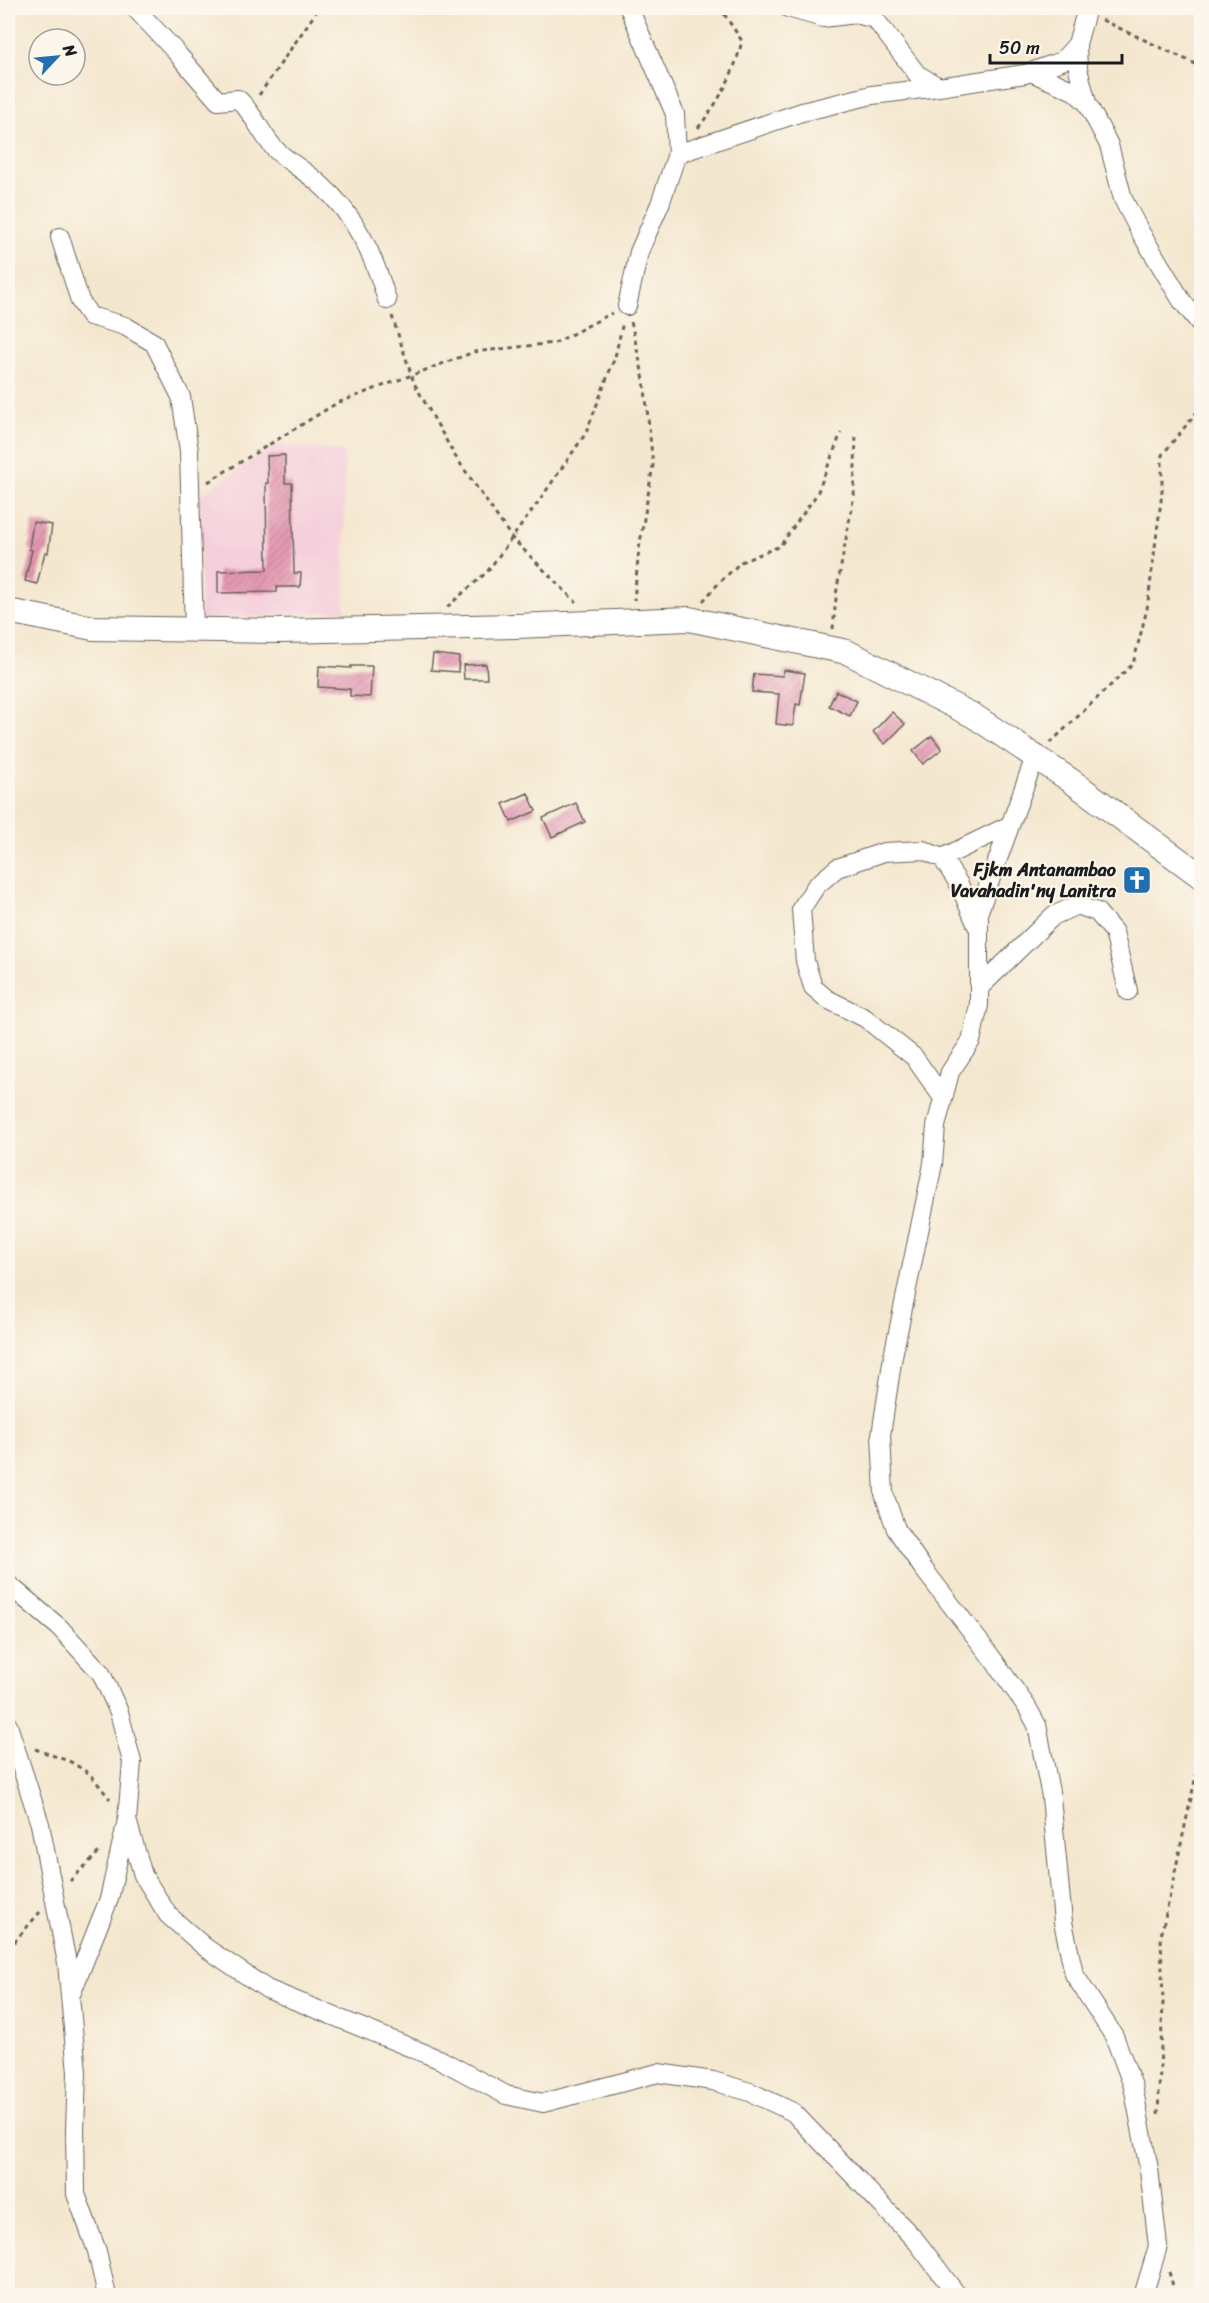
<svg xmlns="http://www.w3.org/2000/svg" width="1209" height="2303" font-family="Sriracha,sans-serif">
	<defs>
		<pattern id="building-hatch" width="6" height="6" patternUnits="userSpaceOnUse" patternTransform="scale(1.5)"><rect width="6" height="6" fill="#e498b2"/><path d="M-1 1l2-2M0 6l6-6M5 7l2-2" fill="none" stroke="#c38298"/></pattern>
	</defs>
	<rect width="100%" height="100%" fill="#fbf7ec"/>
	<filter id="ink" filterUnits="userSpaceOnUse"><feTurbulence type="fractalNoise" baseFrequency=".0167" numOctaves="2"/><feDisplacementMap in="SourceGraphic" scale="12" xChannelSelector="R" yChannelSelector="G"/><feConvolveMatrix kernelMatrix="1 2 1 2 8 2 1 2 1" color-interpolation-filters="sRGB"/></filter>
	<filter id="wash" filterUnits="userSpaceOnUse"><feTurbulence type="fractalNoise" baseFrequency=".008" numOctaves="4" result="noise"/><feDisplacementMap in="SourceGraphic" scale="24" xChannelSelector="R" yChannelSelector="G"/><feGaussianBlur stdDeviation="1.35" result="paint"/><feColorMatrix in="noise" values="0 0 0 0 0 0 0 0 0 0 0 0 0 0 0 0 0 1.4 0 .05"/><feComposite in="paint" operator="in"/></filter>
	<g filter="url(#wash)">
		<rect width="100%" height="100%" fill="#f4e7cf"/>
		<path fill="#f5cfdb" d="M276,445L344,451L345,611L201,620L199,496Z"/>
		<g id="blocks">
			<path fill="url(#building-hatch)" d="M285,455V483H292L294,573H301L300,587H277V592L218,593V571L267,570L266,483H268L267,456Z
				M33,522L52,525L48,553L45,552L37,584L25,581L32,550L29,549Z
				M433,654L459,657L458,672L431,670Z
				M486,664L487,679H464L463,665Z
				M319,666L351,668V666H372L370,697L350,696V689L318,687Z
				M784,670L805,673L800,705L796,704L793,726L776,724L779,694L752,692L754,674L783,676Z
				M836,691L857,701L850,716L829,706Z
				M892,712L905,724L885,744L873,732Z
				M932,736L942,749L923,764L913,751Z
				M528,793L536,811L511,822L503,804Z
				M576,803L585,822L552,837L543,818Z"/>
		</g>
	</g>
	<g filter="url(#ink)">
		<use href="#blocks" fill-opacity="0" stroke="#68635b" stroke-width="1.5"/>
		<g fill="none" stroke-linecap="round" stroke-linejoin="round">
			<g stroke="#68635b" stroke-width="20">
				<path id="minor" d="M135,8L175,51L218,101L238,99C255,114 262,137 277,151C290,163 307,172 321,185C356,216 374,256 387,300
					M788,8L823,18L856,14L875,19L917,74L939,87L1025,74L1062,61L1077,44L1087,8
					M1031,72L1074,91L1087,103L1078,69L1077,44
					M1087,103L1109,145L1123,199L1139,230L1182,301L1202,326
					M677,154L802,112L872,95L939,87
					M60,237L80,301L90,316L125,326L154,343L181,397L189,451L194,630
					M627,306L639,252L660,204L677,154L675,114L629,8
					M1035,757L979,911V1005L971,1041L950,1072L936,1126L933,1164L893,1356L881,1435L884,1494L896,1529L922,1567L992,1658L1027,1707L1037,1725L1051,1797L1063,1922L1074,1974L1114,2036L1133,2086L1149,2169L1158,2246L1143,2296
					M942,858L959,884L977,926
					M979,988L1053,916L1077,905L1097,912L1114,932L1128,991
					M943,1098L914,1057L865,1018L827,999L813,987L805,961L801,909L816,886L837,868L884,852L923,850L942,858L1010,825
					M8,1584L60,1628L101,1673L119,1712L132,1762L127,1820L109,1899L72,1992
					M8,1725L40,1824L67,1963L77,2072L75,2130L76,2194L97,2251L107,2296
					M127,1820L143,1875L168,1915L206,1948L267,1989L441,2060L506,2095L543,2103L658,2073L713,2081L750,2092L793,2112L917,2242L958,2296"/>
			</g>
			<g stroke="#68635b" stroke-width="26">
				<path id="tertiary" d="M8,611L93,628L278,631L516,626L689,619L847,652L974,716L1070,780L1202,877"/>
			</g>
			<path stroke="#68635b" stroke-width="3" stroke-dasharray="4.5 4.5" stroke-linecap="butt" d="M1102,20L1202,67
				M259,95L319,8
				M698,128C719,102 734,74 742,41L720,8
				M392,316L414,383L455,456L512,538L576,602
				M631,322L644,380L653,465L639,549L634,600
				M208,482L337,403L474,352L555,343L612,313
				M703,601L718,584L741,562L780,546L817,494L841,433
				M447,607L487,572L539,501L586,433L615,357L623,322
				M833,629L837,588L854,495L856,435
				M1050,743L1133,664L1147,609L1162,493V455L1202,406
				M35,1749L71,1762L90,1774L110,1799
				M70,1881L101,1850
				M8,1949L40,1912
				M1158,2114L1163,2003L1161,1936L1202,1748
				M1169,2272L1176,2296"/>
			<use href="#minor" stroke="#fff" stroke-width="18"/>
			<use href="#tertiary" stroke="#fff" stroke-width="24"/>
		</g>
	</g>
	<defs>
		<g id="church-square" transform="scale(1.5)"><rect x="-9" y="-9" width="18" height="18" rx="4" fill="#1f6fb2" stroke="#fbf7ec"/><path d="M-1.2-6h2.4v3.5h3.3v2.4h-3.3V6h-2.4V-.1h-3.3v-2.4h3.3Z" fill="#fff"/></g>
	</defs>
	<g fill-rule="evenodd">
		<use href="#church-square" x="1137" y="880"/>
	</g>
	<g text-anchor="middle" stroke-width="4.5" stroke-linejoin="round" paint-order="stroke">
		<g font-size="18" font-weight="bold" fill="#1c1c1c" stroke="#fbf7ec" text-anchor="end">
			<text x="1116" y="876">Fjkm Antanambao<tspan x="1116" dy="21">Vavahadin'ny Lanitra</tspan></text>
		</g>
	</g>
	<rect width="1209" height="2303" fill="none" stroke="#fbf7ec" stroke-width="30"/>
	<g transform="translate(57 57) rotate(64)"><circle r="28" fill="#fbf7ec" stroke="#a29f99" stroke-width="1.5"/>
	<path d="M0-4.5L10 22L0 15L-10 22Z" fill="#1f6fb2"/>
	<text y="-9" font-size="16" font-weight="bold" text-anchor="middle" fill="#1c1c1c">N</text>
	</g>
	<path d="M990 54v9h132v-9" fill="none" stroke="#1c1c1c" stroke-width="3"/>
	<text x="999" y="54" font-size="18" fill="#1c1c1c" stroke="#fbf7ec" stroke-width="4.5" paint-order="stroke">50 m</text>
</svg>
